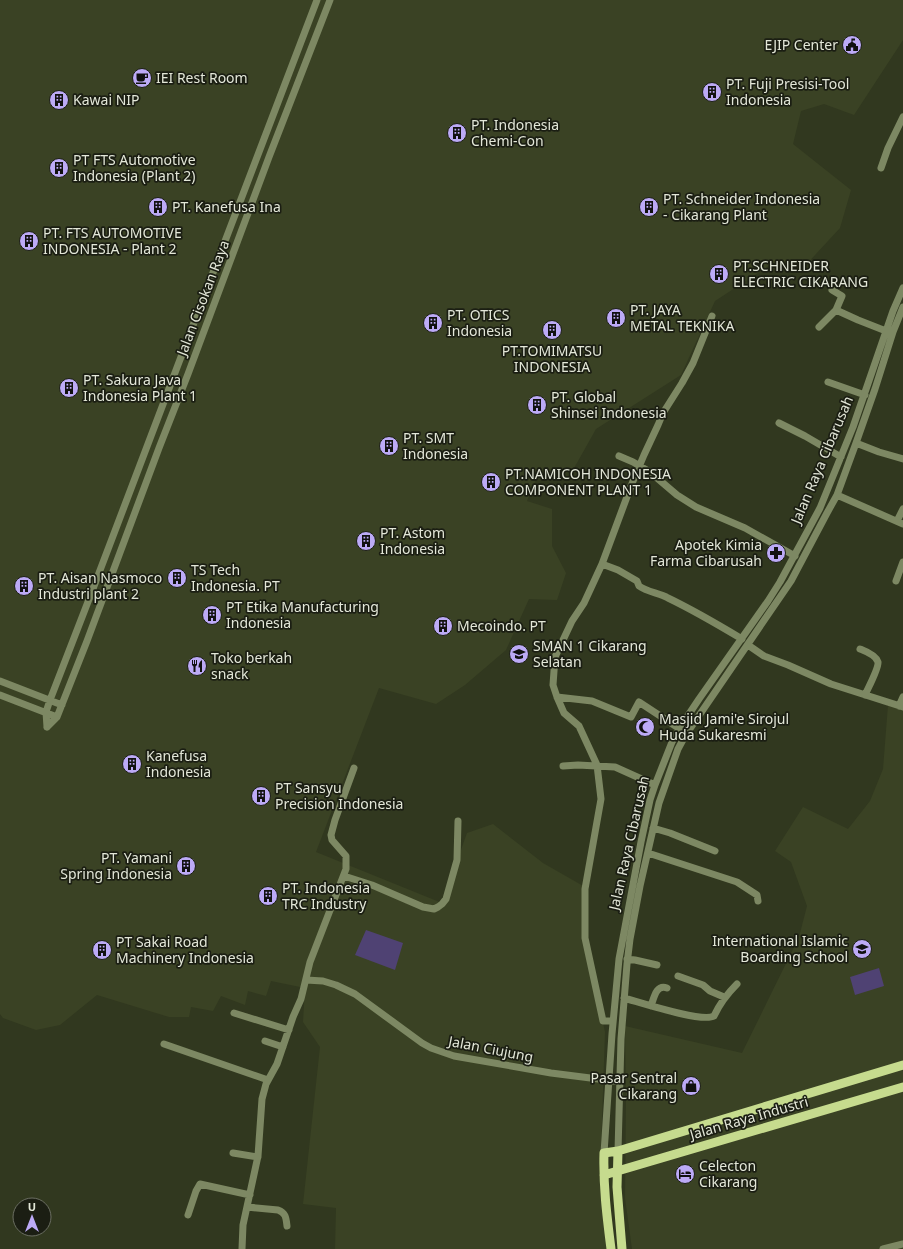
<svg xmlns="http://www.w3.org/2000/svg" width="903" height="1249" font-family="'Noto Sans',sans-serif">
	<rect width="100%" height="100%" fill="#31381f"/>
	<path fill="#3a4224" d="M0,0H903V40L854,115L824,104L801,111L793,144L851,190L840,228L803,268L773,263L715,301L681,375L596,429L573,470L536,479L527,501L552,509V546L566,573L557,600L529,599L506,650L465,685L436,704L379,688L316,852L442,903L467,833L493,824L543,863L585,887V938L605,1032L600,1181L608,1249H335L336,1208L303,1204L320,1047L303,1022L305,988L271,981L266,996L248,991L245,1005L221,996L213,1011L191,1007L189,1017H169L97,995L60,1025L36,1030L3,1018L0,1014Z
		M888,705L903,708V1249H632L625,1198L626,1099L625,1026L742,1053L799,937L807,906L791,862L775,851L803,807L848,829L870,801L883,769Z"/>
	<path fill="#4f4273" d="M366,930L403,943L395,970L355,955Z
		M879,968L884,986L855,995L850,977Z"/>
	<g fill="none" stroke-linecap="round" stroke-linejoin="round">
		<path stroke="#7d8863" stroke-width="7" d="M881,168L888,148L903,117
			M832,290L842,296L836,310L858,320L886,331
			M819,327L836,310
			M828,382L865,395
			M779,423L805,436L841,457
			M856,443L879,452L903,459
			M619,456L633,462L650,472L677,495L696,507L745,528L795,556
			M837,495L903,524
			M897,521L903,509
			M602,564L618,570L637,581L639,586C647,592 659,593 668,598C693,610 717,624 742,639
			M896,581L903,562
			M748,645L764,656L788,665L831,684L903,707
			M860,649C865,651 876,655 878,662C879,668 868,688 865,695
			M0,681L62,705
			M0,695L57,717
			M557,697L592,701L631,717L639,702L680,729
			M899,706L903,697
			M47,727L57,717L87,641L159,448L188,374L269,157L330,0
			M47,727L46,712L50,700L91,594L214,270L317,0
			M563,766L578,765L615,767L655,785
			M653,828L670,833L715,851
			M648,853L737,882L757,895L758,901
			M344,876L372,885L423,907L434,909L438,907L442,904L446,899L457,860L458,821
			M627,959L635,960L657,965
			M678,976L703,985L710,991L724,997
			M306,980L323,981L336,985L355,994L422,1043L431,1048L454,1056L551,1073L614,1081
			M624,998C639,1002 702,1023 714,1016C720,1003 727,994 737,984
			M651,1006C654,998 656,984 667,988
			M234,1013L289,1030
			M613,1021H603L585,938V889L601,799L597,765L579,726L564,713L557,697L553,685L555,657L572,621L584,603L602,564L631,486L644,455L658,425L663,413L682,383L693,363L712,316
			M265,1041L283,1047
			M164,1044L268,1080
			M618,1151L621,1039L627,964L630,939L640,886L659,803L678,749L685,736L791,581L827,513L837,495L856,443L875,389L893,332L903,307
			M233,1153L258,1157
			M604,1153L612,1034L619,959L641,842L650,800L655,785L672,742L681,726L699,699L768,601L780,582L820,508L853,427L893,311L903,288
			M247,1207L278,1210C286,1213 286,1218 287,1226
			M188,1215L196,1191L200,1184L250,1195
			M242,1249L243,1225L258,1156L262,1099L266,1084L277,1064L293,1017L301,999L310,962L346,869V856L332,840L331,835L335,820L354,768
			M883,1249L903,1244"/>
		<path stroke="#c6db8e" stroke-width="9" d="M618,1151L617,1187L622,1249
			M604,1175L903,1087
			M611,1249C607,1217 603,1186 604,1153L618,1151L903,1065"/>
	</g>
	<defs>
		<g id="civic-disc" transform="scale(1)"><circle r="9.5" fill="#bcaaf6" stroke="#1b1e13"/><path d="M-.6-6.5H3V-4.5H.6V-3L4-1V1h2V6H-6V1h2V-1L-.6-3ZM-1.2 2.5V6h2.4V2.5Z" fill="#111"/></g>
		<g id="cafe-disc" transform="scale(1)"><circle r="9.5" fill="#bcaaf6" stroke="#1b1e13"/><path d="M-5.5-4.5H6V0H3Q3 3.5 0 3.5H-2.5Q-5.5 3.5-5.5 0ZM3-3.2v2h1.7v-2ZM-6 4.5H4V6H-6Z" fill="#111"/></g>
		<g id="building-disc" transform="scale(1)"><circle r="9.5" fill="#bcaaf6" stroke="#1b1e13"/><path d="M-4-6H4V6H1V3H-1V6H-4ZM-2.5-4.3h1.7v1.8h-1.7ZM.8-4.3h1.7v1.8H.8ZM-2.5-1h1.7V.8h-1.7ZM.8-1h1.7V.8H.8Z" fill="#111"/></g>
		<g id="pharmacy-disc" transform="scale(1)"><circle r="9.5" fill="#bcaaf6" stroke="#1b1e13"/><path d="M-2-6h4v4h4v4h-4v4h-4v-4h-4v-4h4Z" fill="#111"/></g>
		<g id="school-disc" transform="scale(1)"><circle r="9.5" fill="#bcaaf6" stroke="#1b1e13"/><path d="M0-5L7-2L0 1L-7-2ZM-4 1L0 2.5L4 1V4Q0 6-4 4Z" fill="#111"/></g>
		<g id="restaurant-disc" transform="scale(1)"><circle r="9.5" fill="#bcaaf6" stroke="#1b1e13"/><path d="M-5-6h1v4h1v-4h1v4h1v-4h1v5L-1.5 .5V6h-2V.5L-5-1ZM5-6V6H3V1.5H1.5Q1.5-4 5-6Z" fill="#111"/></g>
		<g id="mosque-disc" transform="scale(1)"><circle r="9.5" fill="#bcaaf6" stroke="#1b1e13"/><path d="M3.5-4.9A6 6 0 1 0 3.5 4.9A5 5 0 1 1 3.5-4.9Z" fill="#111"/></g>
		<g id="shop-disc" transform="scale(1)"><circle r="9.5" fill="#bcaaf6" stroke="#1b1e13"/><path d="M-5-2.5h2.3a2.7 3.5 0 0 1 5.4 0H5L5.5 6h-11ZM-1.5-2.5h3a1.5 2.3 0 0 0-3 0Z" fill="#111"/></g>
		<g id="hotel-disc" transform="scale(1)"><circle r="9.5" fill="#bcaaf6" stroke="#1b1e13"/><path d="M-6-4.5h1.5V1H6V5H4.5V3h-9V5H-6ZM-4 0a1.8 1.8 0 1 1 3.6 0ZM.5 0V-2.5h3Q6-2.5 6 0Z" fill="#111"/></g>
	</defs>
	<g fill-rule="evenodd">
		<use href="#civic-disc" x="852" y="45"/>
		<use href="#cafe-disc" x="142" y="78"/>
		<use href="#building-disc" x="712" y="92"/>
		<use href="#building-disc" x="59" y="100"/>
		<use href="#building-disc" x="457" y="133"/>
		<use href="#building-disc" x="59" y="168"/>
		<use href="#building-disc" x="158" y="207"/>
		<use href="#building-disc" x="649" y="207"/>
		<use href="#building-disc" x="29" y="241"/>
		<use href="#building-disc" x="719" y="274"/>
		<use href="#building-disc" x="616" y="318"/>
		<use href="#building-disc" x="433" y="323"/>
		<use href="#building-disc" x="552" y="330"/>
		<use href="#building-disc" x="69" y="388"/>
		<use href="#building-disc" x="537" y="405"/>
		<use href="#building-disc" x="389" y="446"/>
		<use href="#building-disc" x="491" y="482"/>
		<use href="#building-disc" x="366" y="541"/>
		<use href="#pharmacy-disc" x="776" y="553"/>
		<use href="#building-disc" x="177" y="578"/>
		<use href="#building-disc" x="24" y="586"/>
		<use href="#building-disc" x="212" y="615"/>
		<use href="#building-disc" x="443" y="626"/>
		<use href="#school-disc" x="519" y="654"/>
		<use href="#restaurant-disc" x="197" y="666"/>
		<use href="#mosque-disc" x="645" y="727"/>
		<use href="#building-disc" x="132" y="764"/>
		<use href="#building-disc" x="261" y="796"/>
		<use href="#building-disc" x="186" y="866"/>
		<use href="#building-disc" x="268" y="896"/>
		<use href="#school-disc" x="862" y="949"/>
		<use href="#building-disc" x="102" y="950"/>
		<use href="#shop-disc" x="691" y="1086"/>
		<use href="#hotel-disc" x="685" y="1174"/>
	</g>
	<g text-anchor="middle" stroke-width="3.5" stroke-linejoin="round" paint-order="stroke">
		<g font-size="14" fill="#e3e7d8" stroke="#1b1e13" text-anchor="start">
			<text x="838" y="50" text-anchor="end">EJIP Center</text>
			<text x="156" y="83">IEI Rest Room</text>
			<text x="726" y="89">PT. Fuji Presisi-Tool<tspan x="726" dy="16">Indonesia</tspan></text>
			<text x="73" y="105">Kawai NIP</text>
			<text x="471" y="130">PT. Indonesia<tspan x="471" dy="16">Chemi-Con</tspan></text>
			<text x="73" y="165">PT FTS Automotive<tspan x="73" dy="16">Indonesia (Plant 2)</tspan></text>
			<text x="663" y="204">PT. Schneider Indonesia<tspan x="663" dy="16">- Cikarang Plant</tspan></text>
			<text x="172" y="212">PT. Kanefusa Ina</text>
			<text x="43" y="238">PT. FTS AUTOMOTIVE<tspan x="43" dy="16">INDONESIA - Plant 2</tspan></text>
			<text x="733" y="271">PT.SCHNEIDER<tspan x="733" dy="16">ELECTRIC CIKARANG</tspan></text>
			<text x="630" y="315">PT. JAYA<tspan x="630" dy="16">METAL TEKNIKA</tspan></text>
			<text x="447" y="320">PT. OTICS<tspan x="447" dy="16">Indonesia</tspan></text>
			<text x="552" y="356" text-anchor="middle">PT.TOMIMATSU<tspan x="552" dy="16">INDONESIA</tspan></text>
			<text x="83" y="385">PT. Sakura Java<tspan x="83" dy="16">Indonesia Plant 1</tspan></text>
			<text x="551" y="402">PT. Global<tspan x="551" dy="16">Shinsei Indonesia</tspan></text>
			<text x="403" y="443">PT. SMT<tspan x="403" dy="16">Indonesia</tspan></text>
			<text x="505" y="479">PT.NAMICOH INDONESIA<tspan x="505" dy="16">COMPONENT PLANT 1</tspan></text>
			<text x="380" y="538">PT. Astom<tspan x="380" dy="16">Indonesia</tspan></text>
			<text x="762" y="550" text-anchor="end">Apotek Kimia<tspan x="762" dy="16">Farma Cibarusah</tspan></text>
			<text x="191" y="575">TS Tech<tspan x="191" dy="16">Indonesia. PT</tspan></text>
			<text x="38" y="583">PT. Aisan Nasmoco<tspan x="38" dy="16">Industri plant 2</tspan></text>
			<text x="226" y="612">PT Etika Manufacturing<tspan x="226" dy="16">Indonesia</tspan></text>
			<text x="457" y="631">Mecoindo. PT</text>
			<text x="533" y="651">SMAN 1 Cikarang<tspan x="533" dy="16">Selatan</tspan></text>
			<text x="211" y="663">Toko berkah<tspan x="211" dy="16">snack</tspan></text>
			<text x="659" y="724">Masjid Jami'e Sirojul<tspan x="659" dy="16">Huda Sukaresmi</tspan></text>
			<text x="146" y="761">Kanefusa<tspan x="146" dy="16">Indonesia</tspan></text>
			<text x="275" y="793">PT Sansyu<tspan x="275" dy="16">Precision Indonesia</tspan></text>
			<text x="172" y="863" text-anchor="end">PT. Yamani<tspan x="172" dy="16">Spring Indonesia</tspan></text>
			<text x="282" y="893">PT. Indonesia<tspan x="282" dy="16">TRC Industry</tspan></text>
			<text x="848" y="946" text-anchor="end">International Islamic<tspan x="848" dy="16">Boarding School</tspan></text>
			<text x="116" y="947">PT Sakai Road<tspan x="116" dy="16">Machinery Indonesia</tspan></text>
			<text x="677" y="1083" text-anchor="end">Pasar Sentral<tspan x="677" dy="16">Cikarang</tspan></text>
			<text x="699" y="1171">Celecton<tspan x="699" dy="16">Cikarang</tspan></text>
		</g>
		<g font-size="14" fill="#e3e7d8" stroke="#1b1e13">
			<text transform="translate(203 298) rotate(-69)" y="5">Jalan Cisokan Raya</text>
			<text transform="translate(822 460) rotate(-67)" y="5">Jalan Raya Cibarusah</text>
			<text transform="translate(629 843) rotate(-77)" y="5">Jalan Raya Cibarusah</text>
			<text transform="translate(491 1049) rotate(11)" y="5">Jalan Ciujung</text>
			<text transform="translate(749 1118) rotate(-16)" y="5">Jalan Raya Industri</text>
		</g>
	</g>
	<g transform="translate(32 1217)"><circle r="19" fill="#1b1e13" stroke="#6b6e62"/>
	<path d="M0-3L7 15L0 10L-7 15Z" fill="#bcaaf6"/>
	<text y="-6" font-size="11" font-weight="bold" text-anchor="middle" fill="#e3e7d8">U</text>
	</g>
</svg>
